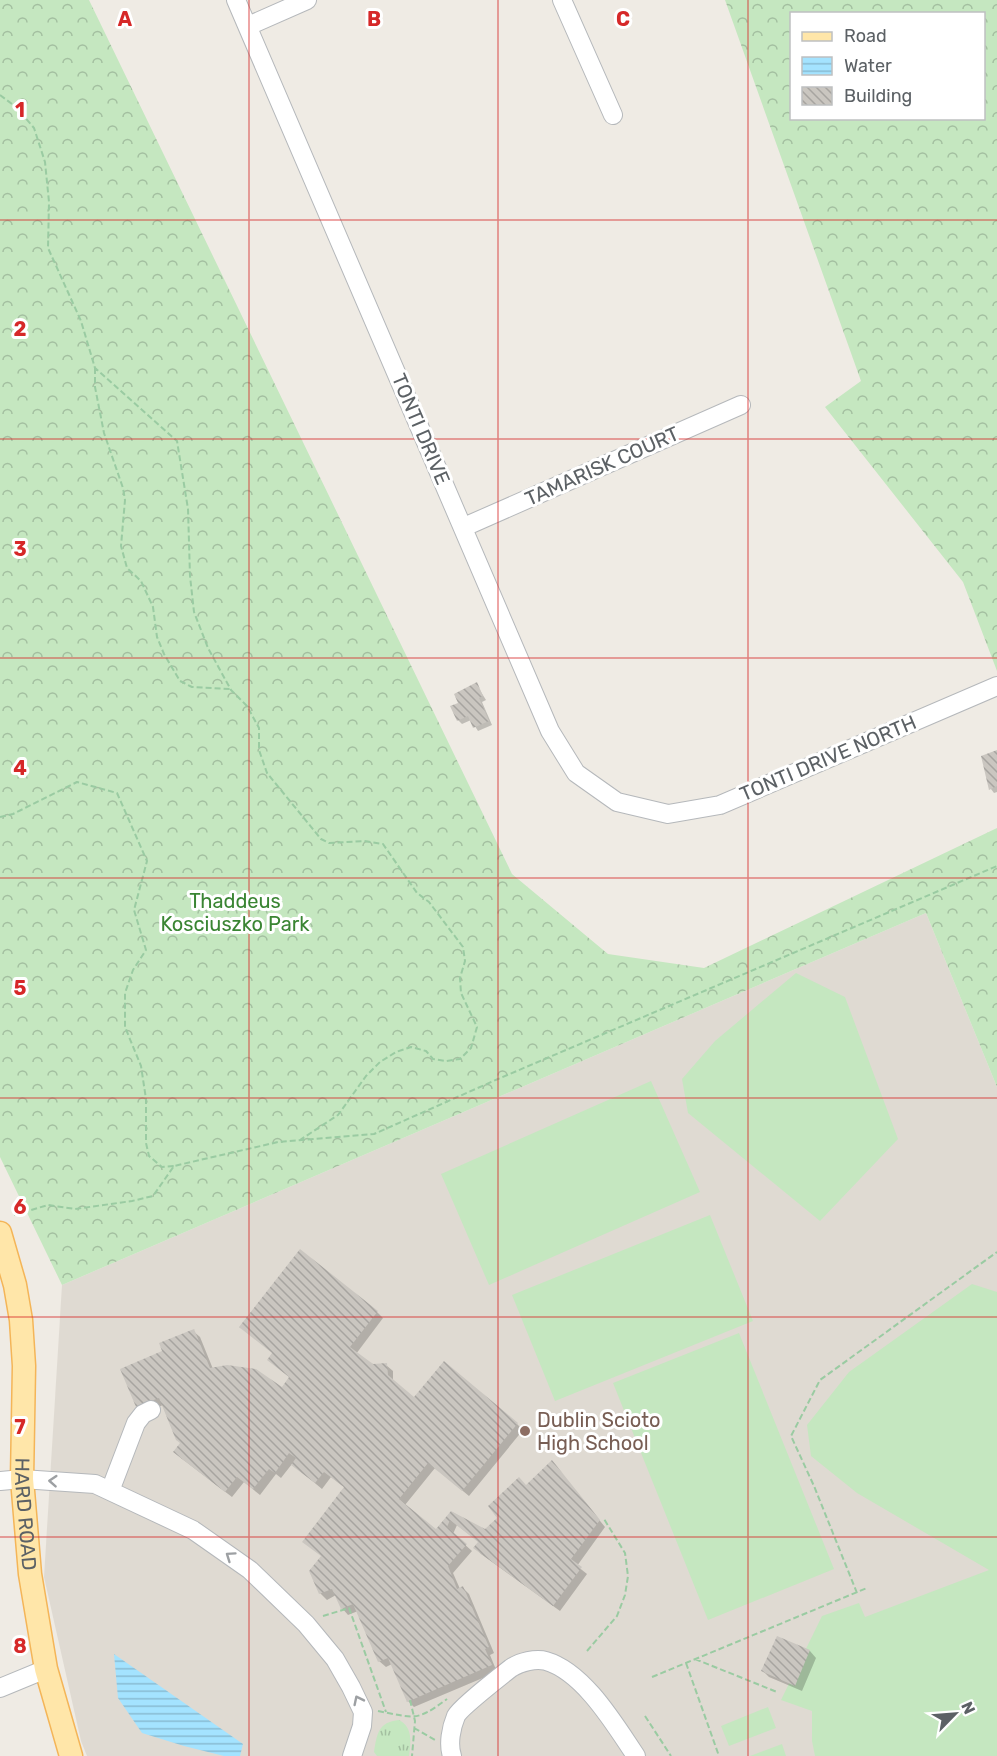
<svg xmlns="http://www.w3.org/2000/svg" width="997" height="1756" font-family="Rubik,sans-serif">
	<defs>
		<pattern id="grass-tufts" width="24" height="20" patternUnits="userSpaceOnUse" patternTransform="scale(1.5)"><rect width="24" height="20" fill="#c5e7c0"/><path d="M3 7l-1-3M5 7V3M7 7l1-3M15 17l-1-3M17 17v-4M19 17l1-3" fill="none" stroke="#a3bfa0"/></pattern>
		<pattern id="forest-crowns" width="20" height="18" patternUnits="userSpaceOnUse" patternTransform="scale(1.5)"><rect width="20" height="18" fill="#c5e7c0"/><path d="M2 6a3 3 0 1 1 6 0M12 15a3 3 0 1 1 6 0" fill="none" stroke="#a3bfa0"/></pattern>
		<pattern id="water-rules" width="6" height="5" patternUnits="userSpaceOnUse" patternTransform="scale(1.5)"><rect width="6" height="5" fill="#a4e3ff"/><path d="M0 2.5h6" fill="none" stroke="#89bbd2"/></pattern>
		<pattern id="building-back-hatch" width="6" height="6" patternUnits="userSpaceOnUse" patternTransform="scale(1.5)"><rect width="6" height="6" fill="#cac6c0"/><path d="M-1 5l2 2M0 0l6 6M5-1l2 2" fill="none" stroke="#a7a4a0"/></pattern>
	</defs>
	<rect width="100%" height="100%" fill="#efebe4"/>
	<path fill="#dfdad2" d="M926,913L997,1087V1756H87L81,1741L44,1577L62,1285Z"/>
	<path fill="url(#grass-tufts)" d="M399,1720C413,1727 411,1743 409,1756H377L374,1752C377,1734 378,1722 399,1720Z"/>
	<path fill="url(#forest-crowns)" fill-rule="evenodd" d="M0,0H89L512,874L608,954L704,968L997,828V1087L926,913L62,1285L0,1157Z
		M725,0H997V671L963,582L825,407L861,381ZM792,14H984V118H792Z"/>
	<path fill="#c5e7c0" d="M796,973L845,997L898,1139L820,1221L688,1113L682,1079L715,1041Z
		M651,1081L700,1192L489,1285L441,1174Z
		M710,1215L753,1321L555,1401L512,1295Z
		M972,1284L997,1292V1756H815L812,1741V1711L781,1700L822,1616L859,1603L865,1617L989,1570L857,1493L811,1456L807,1425L849,1372Z
		M739,1333L834,1569L708,1620L613,1383Z
		M768,1707L776,1728L729,1746L721,1726Z
		M782,1744L786,1756H750Z"/>
	<path fill="url(#water-rules)" d="M114,1654L243,1744L240,1756H224L184,1746L142,1733L118,1698Z"/>
	<path fill="#0003" d="M476,684L486,700L482,702L492,725L478,731L471,720L462,724L458,720L460,704Z
		M997,752V792L994,793L991,789L983,757Z
		M377,1312L383,1318L356,1354L372,1366L386,1365L393,1371V1382L414,1399L517,1424L523,1430L469,1496L435,1468L405,1505L436,1531L452,1512L485,1531L552,1462L605,1527L577,1566L587,1574L560,1611L481,1554L475,1548L479,1542L457,1525L453,1534L472,1551L453,1573L460,1589L463,1588L469,1594L494,1653L490,1655L497,1672L414,1707L408,1701L392,1664L386,1667L379,1661L358,1611L348,1615L342,1608L336,1595L327,1600L320,1593L322,1557L345,1488L331,1477L322,1489L292,1464L281,1478L276,1474L260,1495L244,1482L232,1497L181,1458L182,1443L163,1405L144,1413L137,1406L164,1351L193,1331L200,1337L213,1369L282,1389Z
		M777,1638L810,1651L816,1658L802,1691L769,1677L763,1671Z"/>
	<path fill="url(#building-back-hatch)" d="M477,682L483,696L479,698L489,721L473,728L468,716L457,721L450,706L458,703L454,694Z
		M997,750V786L989,790L981,756Z
		M300,1249L378,1311L350,1347L373,1364L387,1363L388,1375L414,1397L444,1361L518,1423L462,1491L428,1463L399,1499L436,1529L451,1511L485,1529L497,1518L488,1506L519,1477L526,1485L552,1460L600,1520L571,1559L582,1567L553,1606L473,1548L478,1542L450,1520L447,1527L467,1544L448,1566L457,1589L463,1586L489,1647L485,1649L492,1665L407,1702L388,1658L378,1662L353,1604L341,1609L332,1589L319,1594L309,1571L321,1556L302,1542L344,1487L324,1472L315,1483L291,1465L296,1458L289,1453L275,1473L269,1469L253,1489L237,1477L225,1492L173,1452L180,1443L176,1440L159,1398L136,1407L120,1369L162,1351L159,1343L194,1329L210,1368L227,1365L256,1369L282,1387L289,1377L267,1360L272,1353L239,1327Z
		M777,1636L810,1650L795,1686L761,1671Z"/>
	<g fill="none" stroke-linecap="round" stroke-linejoin="round">
		<g stroke="#b5b8bb" stroke-width="20">
			<path id="minor" d="M236,0L550,731L576,773L617,802L668,814L720,805L997,686
				M562,0L613,115
				M248,26L307,0
				M464,527L741,405
				M0,1481L22,1479L95,1484L193,1530L250,1570L306,1624L335,1659L351,1687L363,1712L362,1726L352,1756
				M110,1491L136,1423L143,1414L151,1410
				M0,1688L46,1669
				M452,1756C448,1744 451,1728 456,1716C460,1708 502,1675 511,1668C520,1662 536,1658 546,1661C584,1672 615,1725 636,1756"/>
		</g>
		<g stroke="#f4b558" stroke-width="25">
			<g id="major">
				<path id="s1" d="M0,1233L15,1285L21,1320L24,1366L22,1479L30,1574L46,1669L71,1756"/>
			</g>
		</g>
		<path stroke="#9acba2" stroke-width="2" stroke-dasharray="6 3" stroke-linecap="butt" d="M0,95L16,107L34,128L45,162L49,202L48,248L81,321L95,368L177,441L188,509L190,576L194,612L208,648L231,690L247,706L259,728V750L267,773L321,839L329,843L364,841L383,844L417,893L429,902L463,947L465,961L460,978L461,993L477,1027L471,1048L460,1059L446,1061L433,1059L426,1051L411,1047L396,1052L380,1062L366,1076L338,1115L300,1140
			M95,368V387L104,433L123,488L125,500L121,546L127,568L141,581L153,607L157,637L164,654L180,681L192,687L230,689
			M0,817L13,814L77,782L117,793L147,861L134,910L146,950L133,970L125,993V1027L141,1066L146,1099V1143L149,1156L162,1167L174,1166
			M14,1215L48,1205L75,1209L132,1201L153,1196L174,1166L278,1142L374,1134L498,1079L997,866
			M857,1593L814,1486L791,1436L820,1380L997,1252
			M323,1616L349,1608L386,1712
			M587,1651L617,1616L625,1595L628,1576L625,1553L604,1519
			M695,1659L777,1692
			M686,1663L719,1756
			M652,1677L867,1588
			M410,1700L415,1721L412,1756
			M378,1711C415,1718 416,1722 447,1699
			M645,1716L671,1756
			M414,1728L435,1740"/>
		<use href="#minor" stroke="#fff" stroke-width="18"/>
		<use href="#major" stroke="#ffe6a9" stroke-width="22"/>
	</g>
	<defs><path id="oneway-chevron" d="M-2-3.5L2.5 0L-2 3.5" fill="none" stroke-width="1.6" stroke-linecap="round" stroke-linejoin="round" transform="scale(1.5)"/></defs>
	<g stroke="#9da0a3">
		<use href="#oneway-chevron" transform="translate(53 1481) rotate(-176)"/>
		<use href="#oneway-chevron" transform="translate(230 1556) rotate(-145)"/>
		<use href="#oneway-chevron" transform="translate(358 1700) rotate(-116)"/>
	</g>
	<path fill="none" stroke="#d62828" stroke-width="1.5" stroke-opacity="0.55" d="M249,0V1756M498,0V1756M748,0V1756M0,220H997M0,439H997M0,658H997M0,878H997M0,1098H997M0,1317H997M0,1537H997"/>
	<circle fill="#8d6e63" stroke="#fff" stroke-width="2" cx="525" cy="1431" r="6"/>
	<g text-anchor="middle" stroke-width="6" stroke-linejoin="round" paint-order="stroke">
		<g font-size="20" fill="#5c6165" stroke="#fff">
			<text transform="translate(421 429) rotate(67)" y="7">TONTI DRIVE</text>
			<text transform="translate(602 466) rotate(-24)" y="7">TAMARISK COURT</text>
			<text transform="translate(828 758) rotate(-23)" y="7">TONTI DRIVE NORTH</text>
			<text dy="7" stroke="none"><textPath href="#s1" startOffset="284">HARD ROAD</textPath></text>
		</g>
		<g font-size="20" fill="#3a8533" stroke="#fff">
			<text x="235" y="908">Thaddeus<tspan x="235" dy="23">Kosciuszko Park</tspan></text>
		</g>
		<g font-size="20" fill="#785e54" stroke="#fff" text-anchor="start">
			<text x="537" y="1427">Dublin Scioto<tspan x="537" dy="23">High School</tspan></text>
		</g>
	</g>
	<g font-size="20" text-anchor="middle" font-weight="bold" fill="#d62828" stroke="#fff" stroke-width="6" stroke-linejoin="round" paint-order="stroke">
		<text x="125" y="26">A</text>
		<text x="374" y="26">B</text>
		<text x="623" y="26">C</text>
		<text x="20" y="117">1</text>
		<text x="20" y="336">2</text>
		<text x="20" y="556">3</text>
		<text x="20" y="775">4</text>
		<text x="20" y="995">5</text>
		<text x="20" y="1214">6</text>
		<text x="20" y="1434">7</text>
		<text x="20" y="1653">8</text>
	</g>
	<rect x="790" y="12" width="195" height="108" fill="#ffffff" stroke="#bec0c1" stroke-width="1.5"/>
	<rect x="802" y="32" width="30" height="9" fill="#ffe6a9" stroke="#bec0c1" stroke-width="1.5"/>
	<text x="844" y="42" font-size="18" fill="#5c6165">Road</text>
	<rect x="802" y="57" width="30" height="18" fill="url(#water-rules)" stroke="#bec0c1" stroke-width="1.5"/>
	<text x="844" y="72" font-size="18" fill="#5c6165">Water</text>
	<rect x="802" y="87" width="30" height="18" fill="url(#building-back-hatch)" stroke="#bec0c1" stroke-width="1.5"/>
	<text x="844" y="102" font-size="18" fill="#5c6165">Building</text>
	<g transform="translate(955 1714) rotate(65)" stroke="#ffffff" stroke-width="4.5" paint-order="stroke">
	<path d="M0-4.5L10 22L0 15L-10 22Z" fill="#5c6165"/>
	<text y="-9" font-size="16" font-weight="bold" text-anchor="middle" fill="#5c6165">N</text>
	</g>
</svg>
